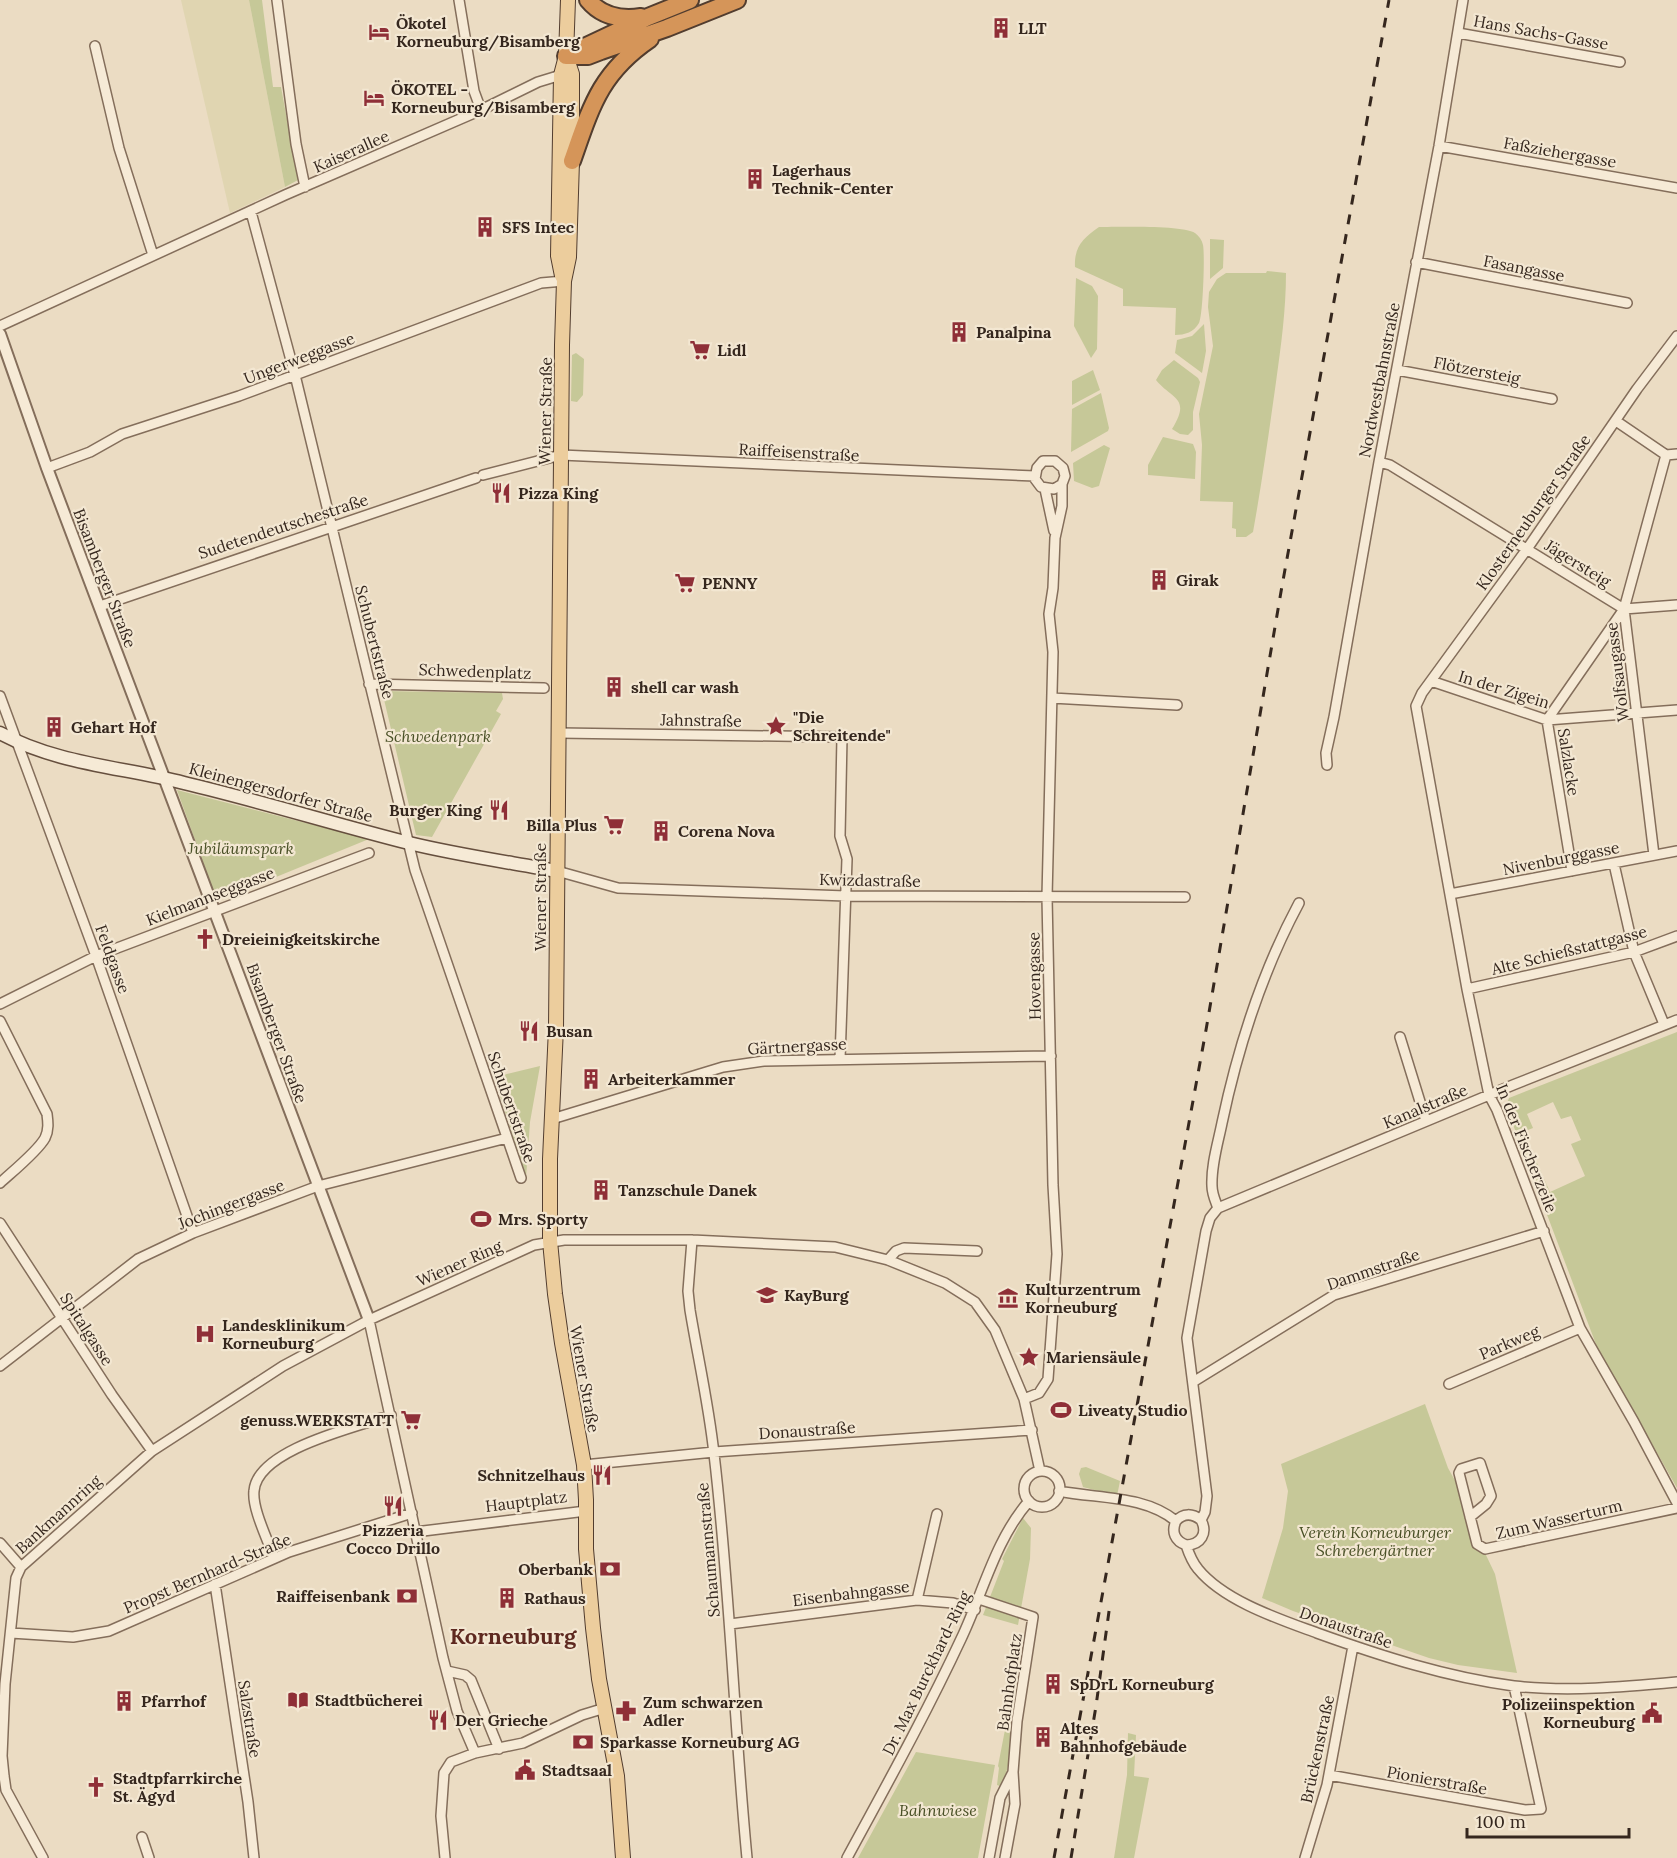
<svg xmlns="http://www.w3.org/2000/svg" width="1677" height="1858" font-family="Lora,serif">
	<rect width="100%" height="100%" fill="#ebdcc3"/>
	<path fill="#e0d5b1" d="M181,0H249L285,187L230,213Z"/>
	<path fill="#c6c898" fill-rule="evenodd" d="M249,0H262L273,87H281L298,180L285,187Z
		M1099,227C1117,227 1183,225 1195,233C1199,236 1202,240 1203,245C1205,254 1203,316 1199,323C1194,332 1185,335 1175,335L1176,308L1123,306V289L1075,267C1074,247 1083,238 1099,227Z
		M1210,239L1224,240L1223,268L1210,279Z
		M1267,271L1286,273C1286,310 1281,346 1276,382C1269,432 1262,482 1253,532L1246,537H1236V529L1232,528L1233,502L1200,501L1202,445L1199,414L1213,346L1208,307L1209,292L1217,279L1226,273H1266Z
		M1076,278L1092,286L1098,296L1097,349L1091,358L1074,326Z
		M1204,324L1206,351L1202,373L1175,353L1177,340L1192,336Z
		M576,353L584,359L583,395L577,402L571,401L572,355Z
		M1174,360L1198,378L1200,382L1193,412V430L1188,435L1180,434L1172,429C1192,397 1171,399 1156,380L1162,370Z
		M1093,370L1100,390L1072,405V381Z
		M1101,393L1109,428L1108,431L1071,452L1072,409Z
		M1163,437L1193,444L1196,452L1195,479L1148,475V465Z
		M1104,445L1110,448L1099,486L1092,488L1074,481L1073,463Z
		M382,691L502,693L503,699L496,711L501,714L432,837L416,835Z
		M177,790L369,839L217,901Z
		M1677,1032V1488L1597,1347L1506,1106L1509,1098ZM1553,1102L1561,1119L1571,1116L1581,1140L1571,1144L1585,1176L1550,1192L1523,1132L1533,1128L1527,1114Z
		M540,1066L530,1122L526,1178L494,1077Z
		M1425,1404L1448,1468L1458,1486L1472,1546L1485,1553L1495,1574L1517,1673L1458,1665L1429,1658L1293,1611L1262,1598L1283,1528L1288,1491L1281,1464Z
		M1086,1467L1120,1481L1117,1496L1083,1487L1079,1474L1081,1468Z
		M1023,1518L1031,1528L1030,1559L1018,1625L983,1615L1004,1561L1002,1559Z
		M1009,1709L1013,1711C1010,1733 1013,1768 1000,1786L997,1785L999,1768L998,1766Z
		M1128,1733L1136,1735L1134,1776L1149,1778L1134,1858H1114L1127,1775Z
		M916,1752L995,1765L978,1858H858Z"/>
	<g fill="none" stroke-linecap="round" stroke-linejoin="round">
		<g stroke="#846e5b" stroke-width="12">
			<path id="minor" d="M277,0L296,144L305,187
				M459,0L474,91L481,110
				M1458,33L1620,62
				M95,46L119,148L153,255
				M1439,146L1677,188
				M251,212L295,375L415,870L521,1178
				M1416,262L1627,303
				M0,326L285,195L481,110L538,82L561,75
				M1677,336L1637,389L1527,549L1422,693L1416,706L1467,989L1489,1095L1497,1110L1580,1328L1634,1422L1677,1503
				M1397,370L1552,399
				M1616,421L1666,455L1677,454
				M1379,462L1390,465L1624,609L1677,605
				M47,468L90,452L122,434L239,396L541,283L564,281
				M483,475L561,455L1035,476
				M1045,489L1054,531
				M100,606L476,478
				M1431,681L1547,720L1677,710
				M369,684L544,688
				M0,696L96,956L193,1233
				M1052,698L1177,705
				M559,733L842,737L840,836L847,859L840,1059
				M1327,765L1326,753L1334,717L1379,462L1439,146L1463,0
				M1654,855L1624,609L1666,455
				M1614,864L1634,952L1664,1024
				M557,871L618,888L846,896L1185,897
				M1572,871L1547,720L1624,609
				M1450,894L1677,851
				M1467,989L1634,952L1677,936
				M0,1004L96,956L369,853
				M0,1021L47,1114C48,1122 49,1130 45,1138C38,1151 12,1172 0,1183
				M1400,1037L1426,1121
				M552,1119L723,1067L764,1061L1051,1056
				M1218,1208C1215,1200 1212,1194 1212,1186C1211,1165 1218,1143 1222,1123C1238,1047 1262,972 1299,903
				M0,1223L112,1395L152,1451
				M692,1240L688,1291L690,1310C698,1358 709,1406 714,1454C730,1588 734,1723 747,1858
				M888,1260L896,1251L904,1248L977,1251
				M369,1320L443,1658L457,1711L475,1753
				M0,1366L138,1259L193,1233L318,1186L507,1138
				M1193,1382L1334,1295L1544,1231
				M1449,1384L1580,1328
				M1024,1399L1039,1393L1048,1379L1057,1254L1053,1185L1047,897L1053,652L1049,614L1053,588L1055,538L1062,506V484L1065,476L1063,468L1055,461H1043L1037,468L1035,479L1041,487L1054,489L1062,484
				M584,1465L714,1452L1032,1430
				M1024 1489a18 18 0 1 1 36 0a18 18 0 1 1-36 0Z
				M1059,1491C1099,1499 1144,1495 1176,1521
				M1470,1517L1486,1504L1491,1496L1480,1463L1461,1469L1459,1473L1477,1544L1485,1549L1677,1508
				M1201,1520L1205,1512L1207,1496L1187,1338L1206,1231L1210,1218L1218,1208L1513,1085L1677,1020
				M1176,1521C1171,1532 1175,1541 1186,1545C1189,1554 1192,1562 1198,1569C1224,1601 1279,1619 1317,1633C1381,1656 1446,1677 1514,1686C1568,1692 1623,1687 1677,1682
				M1176,1521C1183,1513 1192,1513 1201,1520
				M415,1532L586,1511
				M0,1543L21,1567
				M1186,1545C1201,1545 1208,1533 1201,1520
				M274,1558C268,1540 252,1509 254,1491C257,1449 357,1427 391,1415
				M215,1584L248,1802L254,1858
				M979,1599L1033,1617L1017,1721L1013,1772L1015,1804L1005,1858
				M917,1600L937,1514
				M730,1624L917,1600L953,1603L975,1610
				M11,1633L73,1637L109,1631L289,1552L412,1513
				M447,1671L465,1675L471,1680L499,1749
				M1329,1775L1525,1810L1541,1809L1514,1686
				M142,1837L149,1858
				M43,1858L6,1790L4,1776L2,1756L5,1684L16,1578L21,1567L152,1451L283,1366L369,1320L534,1245L564,1240H692L835,1247L888,1260L945,1283L975,1302L995,1330L1024,1399L1040,1471
				M445,1858L441,1816L444,1773L451,1762L475,1753L523,1743L582,1715L605,1708
				M847,1858C886,1786 926,1714 961,1639C983,1593 995,1540 1029,1501
				M989,1858L1000,1798L1012,1774
				M1305,1858L1327,1785L1353,1646"/>
		</g>
		<g stroke="#846e5b" stroke-width="14">
			<path id="tertiary" d="M0,334L47,468L369,1320"/>
		</g>
		<g stroke="#664f3e" stroke-width="15">
			<path id="secondary" d="M0,733C57,764 122,767 184,783C260,801 334,824 409,843C458,855 508,862 557,871"/>
		</g>
		<g stroke="#523d2f" stroke-width="16">
			<path id="primary" d="M566,56L572,74V161L569,257L564,281L562,345L556,1028L550,1159V1241L555,1294L562,1343L584,1465L586,1500V1549L593,1628L599,1679L617,1776L623,1858
				M562,276L558,256L561,75L566,56L568,0"/>
		</g>
		<g stroke="#523d2f" stroke-width="20">
			<path id="motorway" d="M588,0C602,17 621,20 641,17
				M578,50L648,17L690,0
				M566,56H588L601,51L667,28L737,0
				M572,161C591,107 600,73 650,39"/>
		</g>
		<use href="#minor" stroke="#f6ead6" stroke-width="9"/>
		<use href="#tertiary" stroke="#f6ead6" stroke-width="10"/>
		<use href="#secondary" stroke="#f6ead6" stroke-width="12"/>
		<use href="#primary" stroke="#eccd9d" stroke-width="14"/>
		<use href="#motorway" stroke="#d59559" stroke-width="16"/>
		<path stroke="#35271e" stroke-width="3" stroke-dasharray="10 10" stroke-linecap="butt" d="M1054,1858L1206,1030L1282,586L1389,0
			M1071,1858L1096,1706L1110,1604"/>
	</g>
	<defs>
		<g id="building-bare" transform="scale(1.62)"><path d="M-4-6H4V6H1V3H-1V6H-4ZM-2.5-4.3h1.7v1.8h-1.7ZM.8-4.3h1.7v1.8H.8ZM-2.5-1h1.7V.8h-1.7ZM.8-1h1.7V.8H.8Z" fill="#8f2f37" stroke="#f3e7d2" stroke-width="2.5" paint-order="stroke"/></g>
		<g id="hotel-bare" transform="scale(1.62)"><path d="M-6-4.5h1.5V1H6V5H4.5V3h-9V5H-6ZM-4 0a1.8 1.8 0 1 1 3.6 0ZM.5 0V-2.5h3Q6-2.5 6 0Z" fill="#8f2f37" stroke="#f3e7d2" stroke-width="2.5" paint-order="stroke"/></g>
		<g id="supermarket-bare" transform="scale(1.62)"><path d="M-6-5.5h2.5l.6 2H6L4.5 2H-2.5L-4.4-4H-6ZM-1.5 3.2a1.3 1.3 0 1 0 .1 0ZM3 3.2a1.3 1.3 0 1 0 .1 0Z" fill="#8f2f37" stroke="#f3e7d2" stroke-width="2.5" paint-order="stroke"/></g>
		<g id="restaurant-bare" transform="scale(1.62)"><path d="M-5-6h1v4h1v-4h1v4h1v-4h1v5L-1.5 .5V6h-2V.5L-5-1ZM5-6V6H3V1.5H1.5Q1.5-4 5-6Z" fill="#8f2f37" stroke="#f3e7d2" stroke-width="2.5" paint-order="stroke"/></g>
		<g id="sight-bare" transform="scale(1.62)"><path d="M0-6L1.8-2.2L6-1.7L2.9 1.2L3.7 5.4L0 3.3L-3.7 5.4L-2.9 1.2L-6-1.7L-1.8-2.2Z" fill="#8f2f37" stroke="#f3e7d2" stroke-width="2.5" paint-order="stroke"/></g>
		<g id="church-bare" transform="scale(1.62)"><path d="M-1.2-6h2.4v3.5h3.3v2.4h-3.3V6h-2.4V-.1h-3.3v-2.4h3.3Z" fill="#8f2f37" stroke="#f3e7d2" stroke-width="2.5" paint-order="stroke"/></g>
		<g id="stadium-bare" transform="scale(1.62)"><path d="M0-5a6.5 5 0 1 0 0 10a6.5 5 0 1 0 0-10ZM-3.5-1.8h7v3.6h-7Z" fill="#8f2f37" stroke="#f3e7d2" stroke-width="2.5" paint-order="stroke"/></g>
		<g id="school-bare" transform="scale(1.62)"><path d="M0-5L7-2L0 1L-7-2ZM-4 1L0 2.5L4 1V4Q0 6-4 4Z" fill="#8f2f37" stroke="#f3e7d2" stroke-width="2.5" paint-order="stroke"/></g>
		<g id="museum-bare" transform="scale(1.62)"><path d="M0-6L6-3V-2H-6V-3ZM-5-1h2V3h-2ZM-1-1h2V3h-2ZM3-1h2V3H3ZM-6 4H6V6H-6Z" fill="#8f2f37" stroke="#f3e7d2" stroke-width="2.5" paint-order="stroke"/></g>
		<g id="hospital-bare" transform="scale(1.62)"><path d="M-5-5h3v3.5h4V-5h3V5h-3V1.5h-4V5h-3Z" fill="#8f2f37" stroke="#f3e7d2" stroke-width="2.5" paint-order="stroke"/></g>
		<g id="bank-bare" transform="scale(1.62)"><path d="M-6-4H6V4H-6ZM0-2.3a2.3 2.3 0 1 0 0 4.6a2.3 2.3 0 1 0 0-4.6Z" fill="#8f2f37" stroke="#f3e7d2" stroke-width="2.5" paint-order="stroke"/></g>
		<g id="library-bare" transform="scale(1.62)"><path d="M-6-4Q-3-5.5-.7-3.5V5Q-3 3-6 4ZM6-4Q3-5.5 .7-3.5V5Q3 3 6 4Z" fill="#8f2f37" stroke="#f3e7d2" stroke-width="2.5" paint-order="stroke"/></g>
		<g id="pharmacy-bare" transform="scale(1.62)"><path d="M-2-6h4v4h4v4h-4v4h-4v-4h-4v-4h4Z" fill="#8f2f37" stroke="#f3e7d2" stroke-width="2.5" paint-order="stroke"/></g>
		<g id="civic-bare" transform="scale(1.62)"><path d="M-.6-6.5H3V-4.5H.6V-3L4-1V1h2V6H-6V1h2V-1L-.6-3ZM-1.2 2.5V6h2.4V2.5Z" fill="#8f2f37" stroke="#f3e7d2" stroke-width="2.5" paint-order="stroke"/></g>
	</defs>
	<g fill-rule="evenodd">
		<use href="#building-bare" x="1001" y="28"/>
		<use href="#hotel-bare" x="379" y="32"/>
		<use href="#hotel-bare" x="374" y="98"/>
		<use href="#building-bare" x="755" y="179"/>
		<use href="#building-bare" x="485" y="227"/>
		<use href="#building-bare" x="959" y="332"/>
		<use href="#supermarket-bare" x="700" y="350"/>
		<use href="#restaurant-bare" x="501" y="493"/>
		<use href="#building-bare" x="1159" y="580"/>
		<use href="#supermarket-bare" x="685" y="583"/>
		<use href="#building-bare" x="614" y="687"/>
		<use href="#sight-bare" x="776" y="726"/>
		<use href="#building-bare" x="54" y="727"/>
		<use href="#restaurant-bare" x="499" y="810"/>
		<use href="#supermarket-bare" x="614" y="825"/>
		<use href="#building-bare" x="661" y="831"/>
		<use href="#church-bare" x="205" y="939"/>
		<use href="#restaurant-bare" x="529" y="1031"/>
		<use href="#building-bare" x="591" y="1079"/>
		<use href="#building-bare" x="601" y="1190"/>
		<use href="#stadium-bare" x="481" y="1219"/>
		<use href="#school-bare" x="767" y="1295"/>
		<use href="#museum-bare" x="1008" y="1298"/>
		<use href="#hospital-bare" x="205" y="1334"/>
		<use href="#sight-bare" x="1029" y="1357"/>
		<use href="#stadium-bare" x="1061" y="1410"/>
		<use href="#supermarket-bare" x="411" y="1420"/>
		<use href="#restaurant-bare" x="602" y="1475"/>
		<use href="#restaurant-bare" x="393" y="1506"/>
		<use href="#bank-bare" x="610" y="1569"/>
		<use href="#bank-bare" x="407" y="1596"/>
		<use href="#building-bare" x="507" y="1598"/>
		<use href="#building-bare" x="1053" y="1684"/>
		<use href="#library-bare" x="298" y="1700"/>
		<use href="#building-bare" x="124" y="1701"/>
		<use href="#pharmacy-bare" x="626" y="1711"/>
		<use href="#civic-bare" x="1652" y="1713"/>
		<use href="#restaurant-bare" x="438" y="1720"/>
		<use href="#building-bare" x="1043" y="1737"/>
		<use href="#bank-bare" x="583" y="1742"/>
		<use href="#civic-bare" x="525" y="1770"/>
		<use href="#church-bare" x="96" y="1787"/>
	</g>
	<g text-anchor="middle" stroke-width="4.5" stroke-linejoin="round" paint-order="stroke">
		<g font-size="16" font-weight="bold" fill="#35271e" stroke="#f3e7d2" text-anchor="start">
			<text x="396" y="29">Ökotel<tspan x="396" dy="18">Korneuburg/Bisamberg</tspan></text>
			<text x="1018" y="34">LLT</text>
			<text x="391" y="95">ÖKOTEL -<tspan x="391" dy="18">Korneuburg/Bisamberg</tspan></text>
			<text x="772" y="176">Lagerhaus<tspan x="772" dy="18">Technik-Center</tspan></text>
			<text x="502" y="233">SFS Intec</text>
			<text x="976" y="338">Panalpina</text>
			<text x="717" y="356">Lidl</text>
			<text x="518" y="499">Pizza King</text>
			<text x="1176" y="586">Girak</text>
			<text x="702" y="589">PENNY</text>
			<text x="631" y="693">shell car wash</text>
			<text x="793" y="723">"Die<tspan x="793" dy="18">Schreitende"</tspan></text>
			<text x="71" y="733">Gehart Hof</text>
			<text x="482" y="816" text-anchor="end">Burger King</text>
			<text x="597" y="831" text-anchor="end">Billa Plus</text>
			<text x="678" y="837">Corena Nova</text>
			<text x="222" y="945">Dreieinigkeitskirche</text>
			<text x="546" y="1037">Busan</text>
			<text x="608" y="1085">Arbeiterkammer</text>
			<text x="618" y="1196">Tanzschule Danek</text>
			<text x="498" y="1225">Mrs. Sporty</text>
			<text x="1025" y="1295">Kulturzentrum<tspan x="1025" dy="18">Korneuburg</tspan></text>
			<text x="784" y="1301">KayBurg</text>
			<text x="222" y="1331">Landesklinikum<tspan x="222" dy="18">Korneuburg</tspan></text>
			<text x="1046" y="1363">Mariensäule</text>
			<text x="1078" y="1416">Liveaty Studio</text>
			<text x="394" y="1426" text-anchor="end">genuss.WERKSTATT</text>
			<text x="585" y="1481" text-anchor="end">Schnitzelhaus</text>
			<text x="393" y="1536" text-anchor="middle">Pizzeria<tspan x="393" dy="18">Cocco Drillo</tspan></text>
			<text x="593" y="1575" text-anchor="end">Oberbank</text>
			<text x="390" y="1602" text-anchor="end">Raiffeisenbank</text>
			<text x="524" y="1604">Rathaus</text>
			<text x="1070" y="1690">SpDrL Korneuburg</text>
			<text x="315" y="1706">Stadtbücherei</text>
			<text x="141" y="1707">Pfarrhof</text>
			<text x="643" y="1708">Zum schwarzen<tspan x="643" dy="18">Adler</tspan></text>
			<text x="1635" y="1710" text-anchor="end">Polizeiinspektion<tspan x="1635" dy="18">Korneuburg</tspan></text>
			<text x="455" y="1726">Der Grieche</text>
			<text x="1060" y="1734">Altes<tspan x="1060" dy="18">Bahnhofgebäude</tspan></text>
			<text x="600" y="1748">Sparkasse Korneuburg AG</text>
			<text x="542" y="1776">Stadtsaal</text>
			<text x="113" y="1784">Stadtpfarrkirche<tspan x="113" dy="18">St. Ägyd</tspan></text>
		</g>
		<g font-size="16" fill="#35271e" stroke="#f3e7d2">
			<text transform="translate(1541 32) rotate(10)" y="6">Hans Sachs-Gasse</text>
			<text transform="translate(351 151) rotate(-24)" y="6">Kaiserallee</text>
			<text transform="translate(1560 152) rotate(10)" y="6">Faßziehergasse</text>
			<text transform="translate(1524 268) rotate(11)" y="6">Fasangasse</text>
			<text transform="translate(299 358) rotate(-21)" y="6">Ungerweggasse</text>
			<text transform="translate(1477 370) rotate(11)" y="6">Flötzersteig</text>
			<text transform="translate(1379 380) rotate(-79)" y="6">Nordwestbahnstraße</text>
			<text transform="translate(545 411) rotate(-89)" y="6">Wiener Straße</text>
			<text transform="translate(799 452) rotate(3)" y="6">Raiffeisenstraße</text>
			<text transform="translate(1533 512) rotate(-55)" y="6">Klosterneuburger Straße</text>
			<text transform="translate(283 526) rotate(-18)" y="6">Sudetendeutschestraße</text>
			<text transform="translate(1578 563) rotate(32)" y="6">Jägersteig</text>
			<text transform="translate(105 578) rotate(69)" y="6">Bisamberger Straße</text>
			<text transform="translate(375 642) rotate(76)" y="6">Schubertstraße</text>
			<text transform="translate(475 671) rotate(2)" y="6">Schwedenplatz</text>
			<text transform="translate(1617 672) rotate(-97)" y="6">Wolfsaugasse</text>
			<text transform="translate(1504 689) rotate(17)" y="6">In der Zigein</text>
			<text transform="translate(701 720) rotate(1)" y="6">Jahnstraße</text>
			<text transform="translate(1569 762) rotate(81)" y="6">Salzlacke</text>
			<text transform="translate(281 792) rotate(15)" y="6">Kleinengersdorfer Straße</text>
			<text transform="translate(1561 858) rotate(-11)" y="6">Nivenburggasse</text>
			<text transform="translate(870 880) rotate(1)" y="6">Kwizdastraße</text>
			<text transform="translate(210 896) rotate(-21)" y="6">Kielmannseggasse</text>
			<text transform="translate(540 897) rotate(-90)" y="6">Wiener Straße</text>
			<text transform="translate(1569 950) rotate(-14)" y="6">Alte Schießstattgasse</text>
			<text transform="translate(113 959) rotate(70)" y="6">Feldgasse</text>
			<text transform="translate(1034 976) rotate(-91)" y="6">Hovengasse</text>
			<text transform="translate(277 1033) rotate(70)" y="6">Bisamberger Straße</text>
			<text transform="translate(797 1046) rotate(-3)" y="6">Gärtnergasse</text>
			<text transform="translate(1425 1106) rotate(-23)" y="6">Kanalstraße</text>
			<text transform="translate(512 1107) rotate(71)" y="6">Schubertstraße</text>
			<text transform="translate(1527 1148) rotate(68)" y="6">In der Fischerzeile</text>
			<text transform="translate(231 1204) rotate(-21)" y="6">Jochingergasse</text>
			<text transform="translate(459 1263) rotate(-24)" y="6">Wiener Ring</text>
			<text transform="translate(1373 1269) rotate(-19)" y="6">Dammstraße</text>
			<text transform="translate(87 1329) rotate(57)" y="6">Spitalgasse</text>
			<text transform="translate(1509 1342) rotate(-23)" y="6">Parkweg</text>
			<text transform="translate(585 1379) rotate(80)" y="6">Wiener Straße</text>
			<text transform="translate(807 1430) rotate(-4)" y="6">Donaustraße</text>
			<text transform="translate(526 1501) rotate(-7)" y="6">Hauptplatz</text>
			<text transform="translate(58 1514) rotate(-42)" y="6">Bankmannring</text>
			<text transform="translate(1559 1519) rotate(-13)" y="6">Zum Wasserturm</text>
			<text transform="translate(708 1550) rotate(-95)" y="6">Schaumannstraße</text>
			<text transform="translate(207 1573) rotate(-23)" y="6">Propst Bernhard-Straße</text>
			<text transform="translate(851 1593) rotate(-7)" y="6">Eisenbahngasse</text>
			<text transform="translate(1346 1627) rotate(19)" y="6">Donaustraße</text>
			<text transform="translate(926 1673) rotate(-64)" y="6">Dr. Max Burckhard-Ring</text>
			<text transform="translate(1009 1682) rotate(-82)" y="6">Bahnhofplatz</text>
			<text transform="translate(250 1719) rotate(81)" y="6">Salzstraße</text>
			<text transform="translate(1317 1749) rotate(-78)" y="6">Brückenstraße</text>
			<text transform="translate(1437 1780) rotate(10)" y="6">Pionierstraße</text>
		</g>
		<g font-size="16" font-style="italic" fill="#495026" stroke="#f3e7d2">
			<text x="438" y="742">Schwedenpark</text>
			<text x="241" y="854">Jubiläumspark</text>
			<text x="1375" y="1538">Verein Korneuburger<tspan x="1375" dy="18">Schrebergärtner</tspan></text>
			<text x="938" y="1816">Bahnwiese</text>
		</g>
		<g font-size="22" font-weight="bold" fill="#5e2920" stroke="#f3e7d2">
			<text x="513" y="1644">Korneuburg</text>
		</g>
	</g>
	<path d="M1467 1828v9h162v-9" fill="none" stroke="#35271e" stroke-width="3"/>
	<text x="1476" y="1828" font-size="18" fill="#35271e" stroke="#f3e7d2" stroke-width="4.5" paint-order="stroke">100 m</text>
</svg>
